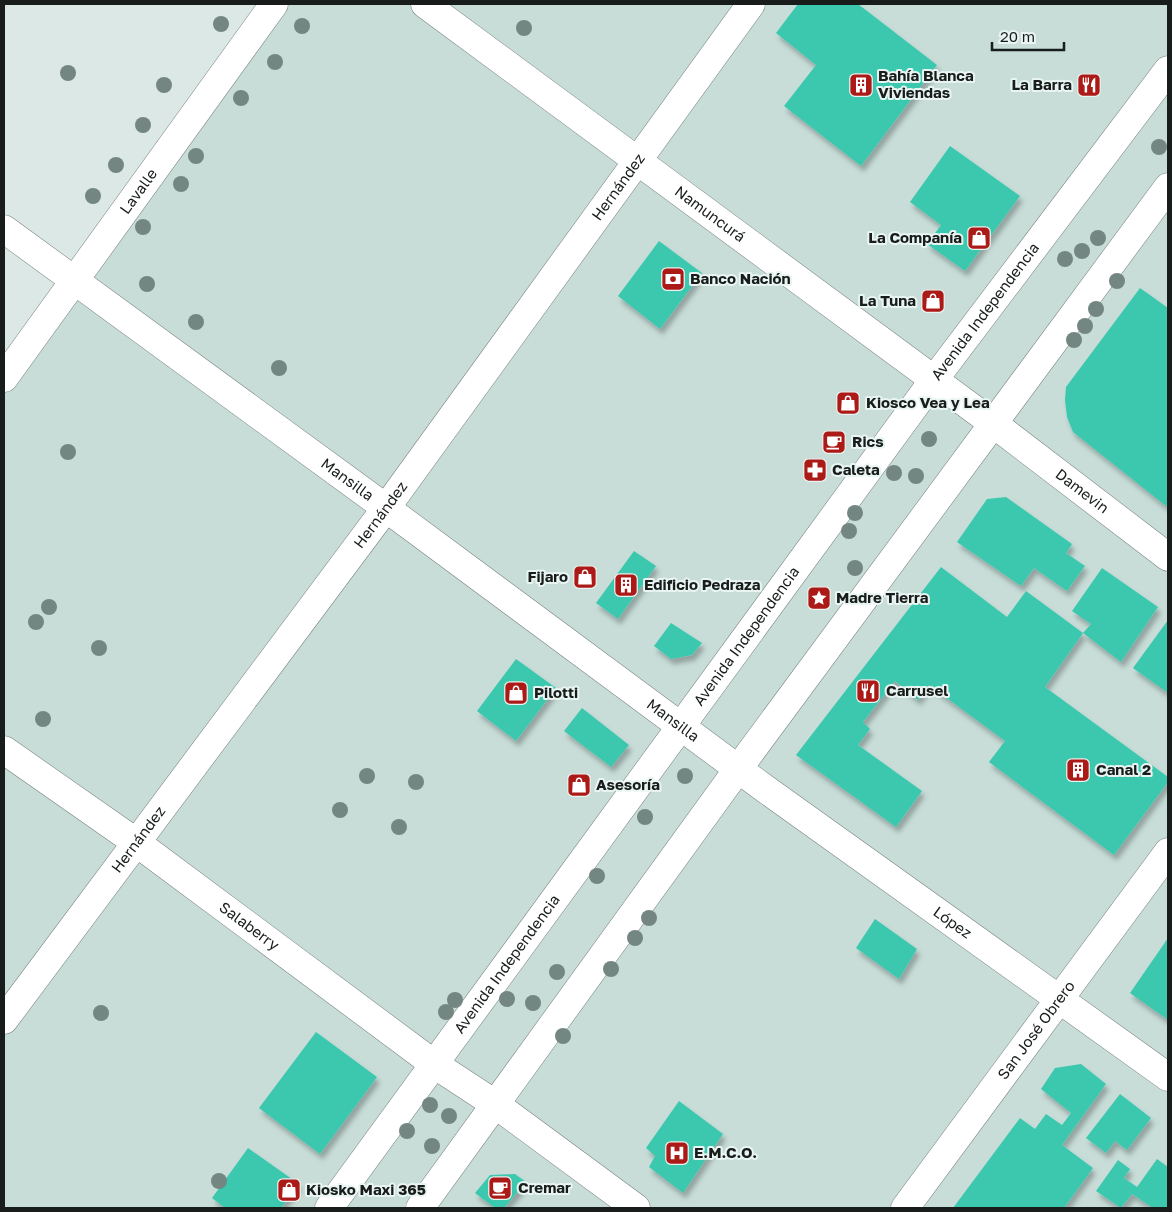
<svg xmlns="http://www.w3.org/2000/svg" width="1172" height="1212" font-family="'Golos Text',sans-serif">
	<defs>
		<filter id="shadow"><feDropShadow dx="3" dy="5.5" stdDeviation="2.5" flood-color="#0004"/></filter>
	</defs>
	<rect width="100%" height="100%" fill="#dce8e5"/>
	<path fill="#c8ddd8" d="M274,4H1168V1208H4V378Z"/>
	<path fill="#3bc8af" filter="url(#shadow)" d="M798,4H858L937,65L861,166L784,106L816,65L776,33Z
		M950,146L1020,196L965,271L927,244L941,225L910,202Z
		M659,241L702,273L660,329L618,296Z
		M1140,288L1168,308V503L1166,506L1073,432L1067,417L1065,400L1066,387Z
		M1006,497L1072,544L1066,553L1085,566L1067,591L1034,568L1021,586L957,542L987,499Z
		M634,551L656,566L618,619L596,603Z
		M941,567L1007,617L1026,591L1083,633L1045,687L1168,777V782L1114,855L989,762L1005,741L929,685L918,700L895,681L863,722L870,729L858,745L922,791L896,827L796,755Z
		M1102,568L1158,607L1121,662L1083,633L1091,624L1072,611Z
		M1168,620V693L1133,668Z
		M671,623L702,643L692,655L671,659L654,646Z
		M516,659L556,688L516,741L477,711Z
		M582,708L629,745L611,767L564,731Z
		M875,919L917,949L899,979L856,948Z
		M1168,938V1020L1130,993Z
		M316,1032L377,1077L320,1154L259,1108Z
		M1081,1064L1106,1084L1062,1145L1093,1168L1064,1208H953L1020,1118L1035,1129L1046,1114L1062,1125L1071,1113L1041,1089L1055,1068Z
		M1120,1094L1151,1118L1127,1150L1115,1141L1106,1153L1086,1138Z
		M679,1101L723,1134L683,1193L649,1167L655,1156L646,1148Z
		M248,1148L299,1184L281,1208H225L212,1198Z
		M1157,1159L1168,1167V1208H1153L1132,1194L1121,1208L1096,1191L1118,1160L1130,1169L1124,1178L1137,1187Z
		M515,1174L526,1182L504,1208H495L475,1193L490,1175Z"/>
	<g fill="none" stroke-linecap="round" stroke-linejoin="round">
		<g stroke="#77827f" stroke-width="29">
			<g id="street">
				<path id="s1" d="M425,4L994,424L1168,557"/>
				<path id="s2" d="M4,229L386,508L764,788L1168,1077"/>
				<path id="s3" d="M4,378L274,4"/>
				<path id="s4" d="M4,750L137,843L434,1064L495,1104L636,1208"/>
				<path id="s5" d="M4,1020L386,508L751,4"/>
			</g>
		</g>
		<g stroke="#77827f" stroke-width="29">
			<g id="secondary">
				<path id="s6" d="M905,1208L1168,852"/>
			</g>
		</g>
		<g stroke="#77827f" stroke-width="29">
			<g id="primary">
				<path id="s7" d="M329,1208L933,381L1168,70"/>
				<path d="M420,1208L738,769L1168,187"/>
			</g>
		</g>
		<use href="#street" stroke="#fff" stroke-width="28"/>
		<use href="#secondary" stroke="#fff" stroke-width="28"/>
		<use href="#primary" stroke="#fff" stroke-width="28"/>
	</g>
	<g fill="#748681">
		<circle cx="221" cy="24" r="8"/>
		<circle cx="302" cy="26" r="8"/>
		<circle cx="524" cy="28" r="8"/>
		<circle cx="275" cy="62" r="8"/>
		<circle cx="68" cy="73" r="8"/>
		<circle cx="164" cy="85" r="8"/>
		<circle cx="241" cy="98" r="8"/>
		<circle cx="143" cy="125" r="8"/>
		<circle cx="1159" cy="147" r="8"/>
		<circle cx="196" cy="156" r="8"/>
		<circle cx="116" cy="165" r="8"/>
		<circle cx="181" cy="184" r="8"/>
		<circle cx="93" cy="196" r="8"/>
		<circle cx="143" cy="227" r="8"/>
		<circle cx="1098" cy="238" r="8"/>
		<circle cx="1082" cy="251" r="8"/>
		<circle cx="1065" cy="259" r="8"/>
		<circle cx="1117" cy="281" r="8"/>
		<circle cx="147" cy="284" r="8"/>
		<circle cx="1096" cy="309" r="8"/>
		<circle cx="196" cy="322" r="8"/>
		<circle cx="1085" cy="326" r="8"/>
		<circle cx="1074" cy="340" r="8"/>
		<circle cx="279" cy="368" r="8"/>
		<circle cx="929" cy="439" r="8"/>
		<circle cx="68" cy="452" r="8"/>
		<circle cx="894" cy="473" r="8"/>
		<circle cx="916" cy="476" r="8"/>
		<circle cx="855" cy="513" r="8"/>
		<circle cx="849" cy="531" r="8"/>
		<circle cx="855" cy="568" r="8"/>
		<circle cx="49" cy="607" r="8"/>
		<circle cx="36" cy="622" r="8"/>
		<circle cx="99" cy="648" r="8"/>
		<circle cx="43" cy="719" r="8"/>
		<circle cx="367" cy="776" r="8"/>
		<circle cx="685" cy="776" r="8"/>
		<circle cx="416" cy="782" r="8"/>
		<circle cx="340" cy="810" r="8"/>
		<circle cx="645" cy="817" r="8"/>
		<circle cx="399" cy="827" r="8"/>
		<circle cx="597" cy="876" r="8"/>
		<circle cx="649" cy="918" r="8"/>
		<circle cx="635" cy="938" r="8"/>
		<circle cx="611" cy="969" r="8"/>
		<circle cx="557" cy="972" r="8"/>
		<circle cx="507" cy="999" r="8"/>
		<circle cx="455" cy="1000" r="8"/>
		<circle cx="533" cy="1003" r="8"/>
		<circle cx="446" cy="1012" r="8"/>
		<circle cx="101" cy="1013" r="8"/>
		<circle cx="563" cy="1036" r="8"/>
		<circle cx="430" cy="1105" r="8"/>
		<circle cx="449" cy="1116" r="8"/>
		<circle cx="407" cy="1131" r="8"/>
		<circle cx="432" cy="1146" r="8"/>
		<circle cx="219" cy="1181" r="8"/>
	</g>
	<defs>
		<g id="building-square" transform="scale(1.25)"><rect x="-9" y="-9" width="18" height="18" rx="4" fill="#ac1a17" stroke="#e9f5f2"/><path d="M-4-6H4V6H1V3H-1V6H-4ZM-2.5-4.3h1.7v1.8h-1.7ZM.8-4.3h1.7v1.8H.8ZM-2.5-1h1.7V.8h-1.7ZM.8-1h1.7V.8H.8Z" fill="#fff"/></g>
		<g id="restaurant-square" transform="scale(1.25)"><rect x="-9" y="-9" width="18" height="18" rx="4" fill="#ac1a17" stroke="#e9f5f2"/><path d="M-5-6h1v4h1v-4h1v4h1v-4h1v5L-1.5 .5V6h-2V.5L-5-1ZM5-6V6H3V1.5H1.5Q1.5-4 5-6Z" fill="#fff"/></g>
		<g id="shop-square" transform="scale(1.25)"><rect x="-9" y="-9" width="18" height="18" rx="4" fill="#ac1a17" stroke="#e9f5f2"/><path d="M-5-2.5h2.3a2.7 3.5 0 0 1 5.4 0H5L5.5 6h-11ZM-1.5-2.5h3a1.5 2.3 0 0 0-3 0Z" fill="#fff"/></g>
		<g id="bank-square" transform="scale(1.25)"><rect x="-9" y="-9" width="18" height="18" rx="4" fill="#ac1a17" stroke="#e9f5f2"/><path d="M-6-4H6V4H-6ZM0-2.3a2.3 2.3 0 1 0 0 4.6a2.3 2.3 0 1 0 0-4.6Z" fill="#fff"/></g>
		<g id="cafe-square" transform="scale(1.25)"><rect x="-9" y="-9" width="18" height="18" rx="4" fill="#ac1a17" stroke="#e9f5f2"/><path d="M-5.5-4.5H6V0H3Q3 3.5 0 3.5H-2.5Q-5.5 3.5-5.5 0ZM3-3.2v2h1.7v-2ZM-6 4.5H4V6H-6Z" fill="#fff"/></g>
		<g id="pharmacy-square" transform="scale(1.25)"><rect x="-9" y="-9" width="18" height="18" rx="4" fill="#ac1a17" stroke="#e9f5f2"/><path d="M-2-6h4v4h4v4h-4v4h-4v-4h-4v-4h4Z" fill="#fff"/></g>
		<g id="sight-square" transform="scale(1.25)"><rect x="-9" y="-9" width="18" height="18" rx="4" fill="#ac1a17" stroke="#e9f5f2"/><path d="M0-6L1.8-2.2L6-1.7L2.9 1.2L3.7 5.4L0 3.3L-3.7 5.4L-2.9 1.2L-6-1.7L-1.8-2.2Z" fill="#fff"/></g>
		<g id="hospital-square" transform="scale(1.25)"><rect x="-9" y="-9" width="18" height="18" rx="4" fill="#ac1a17" stroke="#e9f5f2"/><path d="M-5-5h3v3.5h4V-5h3V5h-3V1.5h-4V5h-3Z" fill="#fff"/></g>
	</defs>
	<g fill-rule="evenodd">
		<use href="#building-square" x="861" y="85"/>
		<use href="#restaurant-square" x="1089" y="85"/>
		<use href="#shop-square" x="979" y="238"/>
		<use href="#bank-square" x="673" y="279"/>
		<use href="#shop-square" x="933" y="301"/>
		<use href="#shop-square" x="848" y="403"/>
		<use href="#cafe-square" x="834" y="442"/>
		<use href="#pharmacy-square" x="815" y="470"/>
		<use href="#shop-square" x="585" y="577"/>
		<use href="#building-square" x="626" y="585"/>
		<use href="#sight-square" x="819" y="598"/>
		<use href="#restaurant-square" x="868" y="691"/>
		<use href="#shop-square" x="516" y="693"/>
		<use href="#building-square" x="1078" y="770"/>
		<use href="#shop-square" x="579" y="785"/>
		<use href="#hospital-square" x="677" y="1153"/>
		<use href="#cafe-square" x="500" y="1188"/>
		<use href="#shop-square" x="289" y="1190"/>
	</g>
	<g text-anchor="middle" stroke-width="4" stroke-linejoin="round" paint-order="stroke">
		<g font-size="15" font-weight="bold" fill="#181d1b" stroke="#e9f5f2" text-anchor="start">
			<text x="878" y="81">Bahía Blanca<tspan x="878" dy="17">Viviendas</tspan></text>
			<text x="1072" y="90" text-anchor="end">La Barra</text>
			<text x="962" y="243" text-anchor="end">La Companía</text>
			<text x="690" y="284">Banco Nación</text>
			<text x="916" y="306" text-anchor="end">La Tuna</text>
			<text x="866" y="408">Kiosco Vea y Lea</text>
			<text x="852" y="447">Rics</text>
			<text x="832" y="475">Caleta</text>
			<text x="568" y="582" text-anchor="end">Fijaro</text>
			<text x="644" y="590">Edificio Pedraza</text>
			<text x="836" y="603">Madre Tierra</text>
			<text x="886" y="696">Carrusel</text>
			<text x="534" y="698">Pilotti</text>
			<text x="1096" y="775">Canal 2</text>
			<text x="596" y="790">Asesoría</text>
			<text x="694" y="1158">E.M.C.O.</text>
			<text x="518" y="1193">Cremar</text>
			<text x="306" y="1195">Kiosko Maxi 365</text>
		</g>
		<g font-size="15" fill="#181d1b" stroke="#e9f5f2">
			<text dy="5" stroke="none"><textPath href="#s5" startOffset="1035">Hernández</textPath></text>
			<text dy="5" stroke="none"><textPath href="#s3" startOffset="230">Lavalle</textPath></text>
			<text dy="5" stroke="none"><textPath href="#s1" startOffset="354">Namuncurá</textPath></text>
			<text dy="5" stroke="none"><textPath href="#s7" startOffset="1111">Avenida Independencia</textPath></text>
			<text dy="5" stroke="none"><textPath href="#s2" startOffset="425">Mansilla</textPath></text>
			<text dy="5" stroke="none"><textPath href="#s1" startOffset="818">Damevin</textPath></text>
			<text dy="5" stroke="none"><textPath href="#s5" startOffset="630">Hernández</textPath></text>
			<text dy="5" stroke="none"><textPath href="#s7" startOffset="708">Avenida Independencia</textPath></text>
			<text dy="5" stroke="none"><textPath href="#s2" startOffset="830">Mansilla</textPath></text>
			<text dy="5" stroke="none"><textPath href="#s5" startOffset="225">Hernández</textPath></text>
			<text dy="5" stroke="none"><textPath href="#s2" startOffset="1175">López</textPath></text>
			<text dy="5" stroke="none"><textPath href="#s4" startOffset="302">Salaberry</textPath></text>
			<text dy="5" stroke="none"><textPath href="#s7" startOffset="302">Avenida Independencia</textPath></text>
			<text dy="5" stroke="none"><textPath href="#s6" startOffset="221">San José Obrero</textPath></text>
		</g>
	</g>
	<rect width="1172" height="1212" fill="none" stroke="#181d1b" stroke-width="10"/>
	<path d="M992 42v8h72v-8" fill="none" stroke="#181d1b" stroke-width="2.5"/>
	<text x="1000" y="42" font-size="15" fill="#181d1b" stroke="#e9f5f2" stroke-width="4" paint-order="stroke">20 m</text>
</svg>
